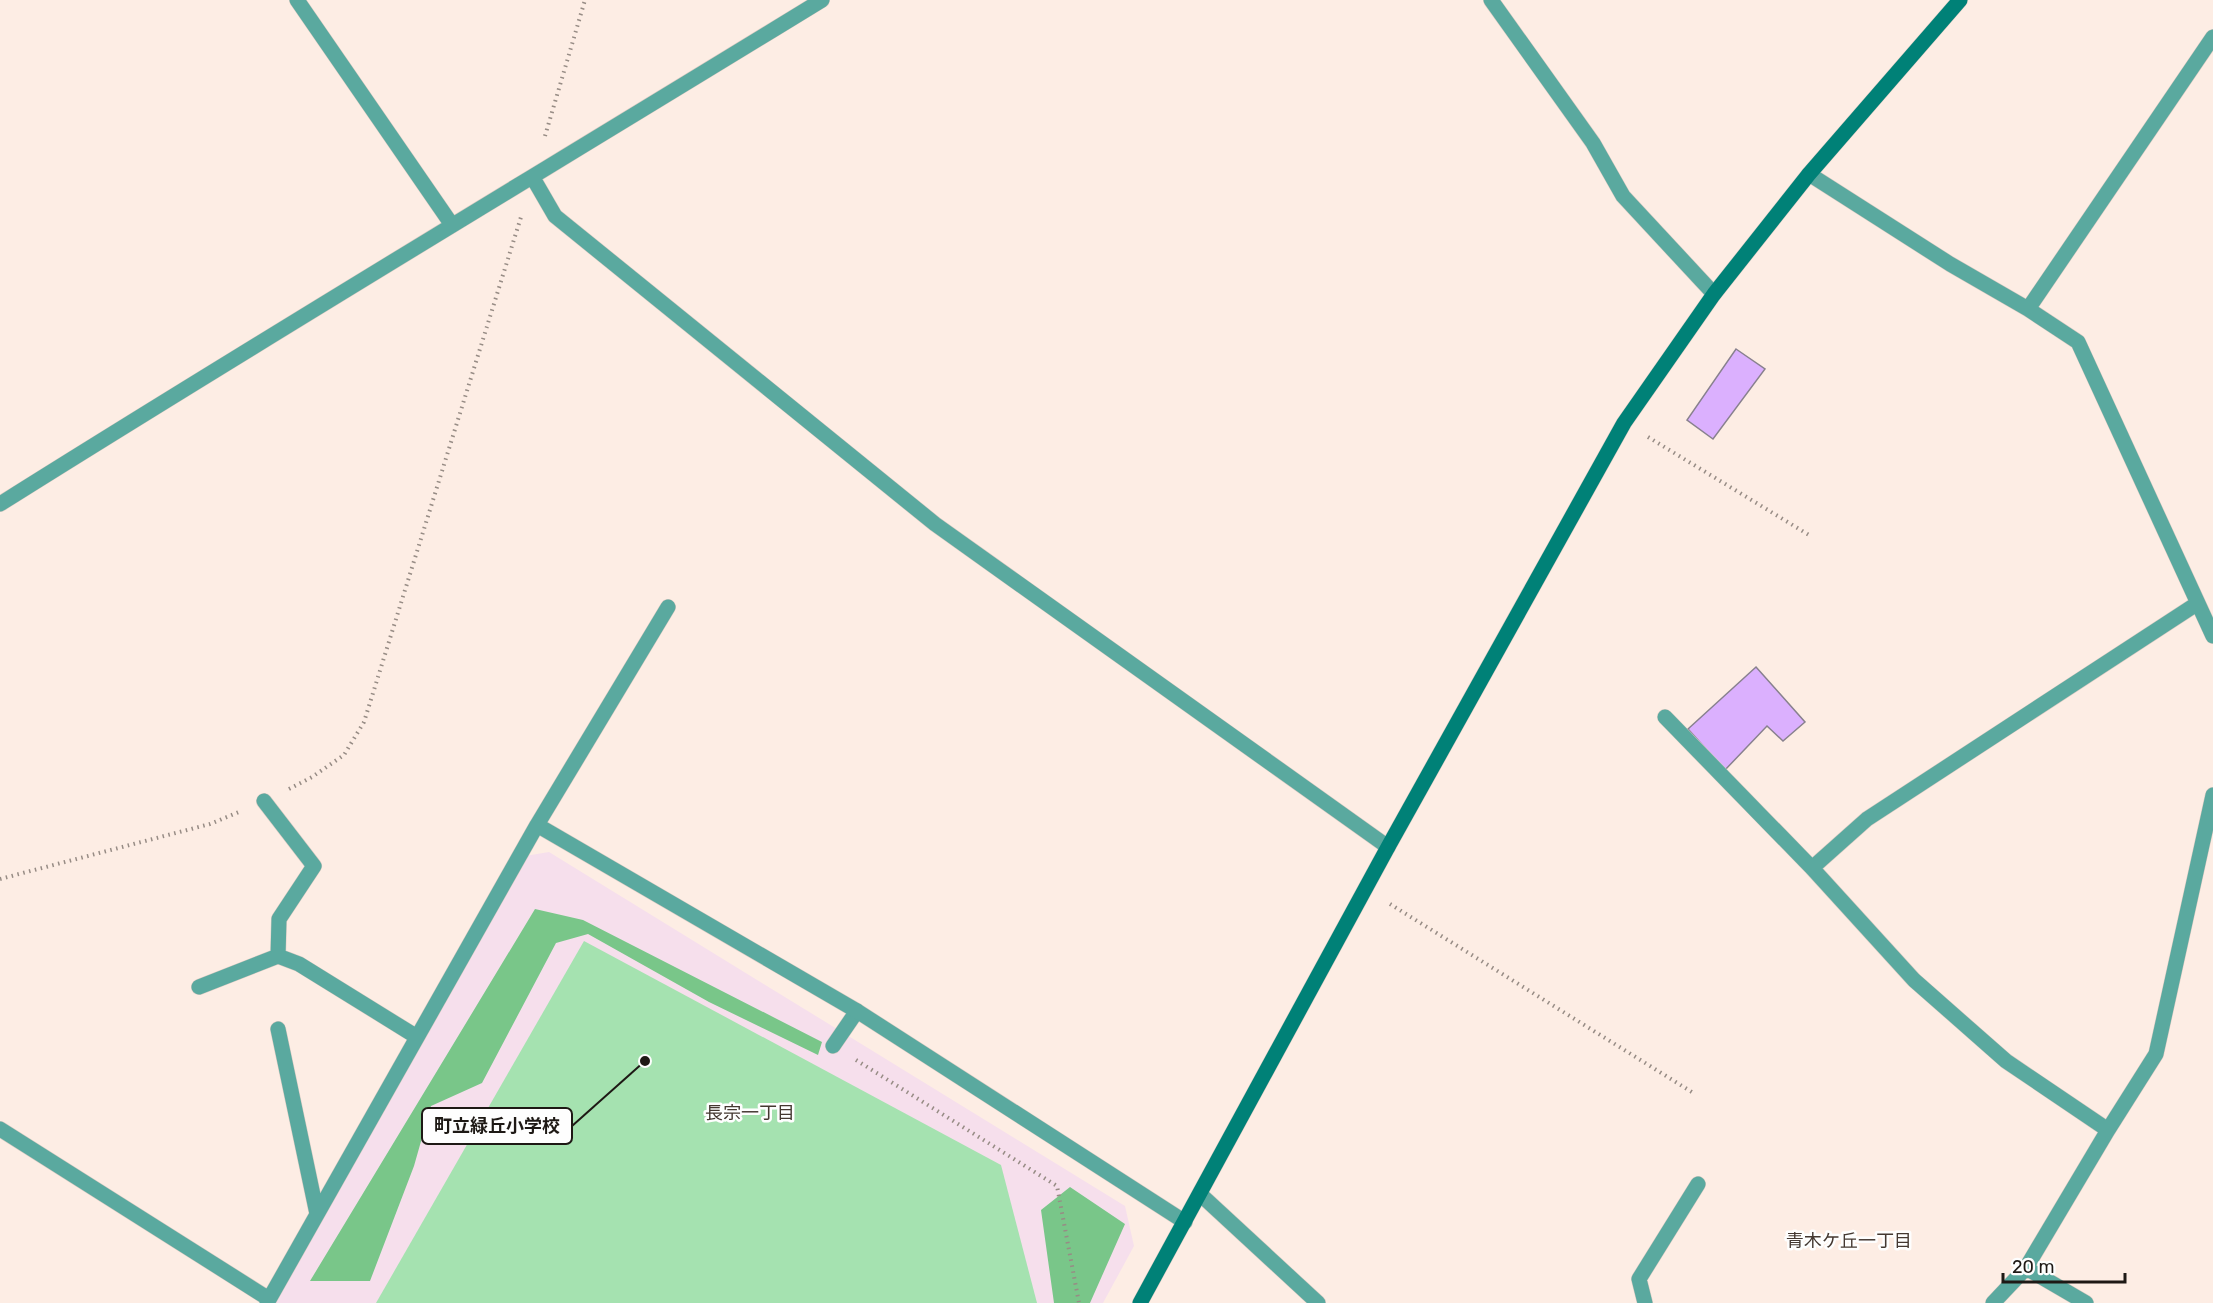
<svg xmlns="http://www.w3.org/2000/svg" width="2213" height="1303" font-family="Rubik,'Noto Sans JP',sans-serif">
	<rect width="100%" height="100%" fill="#fdede4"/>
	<path fill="#f6dfec" d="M549,852L1125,1206L1134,1246L1103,1303H266L525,856Z"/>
	<path fill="#a5e2b0" d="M584,941L1001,1165L1037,1303H376Z"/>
	<path fill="#79c689" d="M535,909L583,920L822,1042L818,1055L709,1002L588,934L556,943L482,1083L431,1106L414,1166L370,1281H310Z
		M1070,1187L1125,1224L1090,1303H1054L1041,1210Z"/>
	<path fill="#dbb0fe" stroke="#88818e" stroke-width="1.5" d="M1736,349L1765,369L1713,439L1687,420Z
		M1756,667L1805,722L1783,741L1767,726L1725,770L1688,729Z"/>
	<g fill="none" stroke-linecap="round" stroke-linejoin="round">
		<g stroke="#d9cbc3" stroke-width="16">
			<path id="lane" d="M833,1046L857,1011"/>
		</g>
		<g stroke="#d9cbc3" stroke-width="16">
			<path id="street" d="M297,0L452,225
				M1491,0L1593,143L1623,196L1714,294
				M1809,174L1950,264L2028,309L2078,342L2213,636
				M533,178L555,216L935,524L1388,847
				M2028,309L2213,37
				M0,504C272,333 548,168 822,0
				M1665,717L1812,868
				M264,801L314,866L279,919L278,956L299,964L417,1037
				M537,825L668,607
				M199,987L278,956
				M278,1029L317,1214
				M0,1129L269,1299
				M2108,1130L2006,1061L1914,980L1812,868L1867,819L2198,603
				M1200,1194L1318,1303
				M2026,1268L2108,1130L2156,1054L2213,795
				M267,1303L537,825L857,1011L1185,1222
				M1645,1303L1639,1279L1698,1184
				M1993,1303L2026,1268L2086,1303"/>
		</g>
		<g stroke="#d9cbc3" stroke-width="16">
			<path id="secondary" d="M1140,1303L1388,847L1624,423L1714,294L1809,174L1960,0"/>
		</g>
		<path stroke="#978c85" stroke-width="4" stroke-dasharray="1.5 4.5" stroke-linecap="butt" d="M545,136L585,0
			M1648,437L1809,535
			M289,789L312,777L344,755L364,722L521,217
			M0,879L210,824L239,812
			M1390,904L1695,1094
			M856,1060L1057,1186L1079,1303"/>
		<use href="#lane" stroke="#5aa99f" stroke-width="15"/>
		<use href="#street" stroke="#5aa99f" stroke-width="15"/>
		<use href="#secondary" stroke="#008177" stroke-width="15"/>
	</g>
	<g text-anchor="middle" stroke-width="5" stroke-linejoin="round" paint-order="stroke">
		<g font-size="18" fill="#443831" stroke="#fefefe">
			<text x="750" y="1119">長宗一丁目</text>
			<text x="1849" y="1247">青木ケ丘一丁目</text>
		</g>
	</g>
	<path fill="none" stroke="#1e1915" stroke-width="2" d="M645 1061L572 1126"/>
	<circle fill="#1e1915" stroke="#fefefe" stroke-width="2" cx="645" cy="1061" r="6"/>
	<rect fill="#fefefe" stroke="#1e1915" stroke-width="2" x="422" y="1108" width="150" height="36" rx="6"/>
	<g font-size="18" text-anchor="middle" font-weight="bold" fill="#1e1915">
		<text x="497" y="1132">町立緑丘小学校</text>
	</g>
	<path d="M2003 1273v9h122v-9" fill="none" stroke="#1e1915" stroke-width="3"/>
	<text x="2012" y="1273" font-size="18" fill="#1e1915" stroke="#fefefe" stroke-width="4.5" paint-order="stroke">20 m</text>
</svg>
